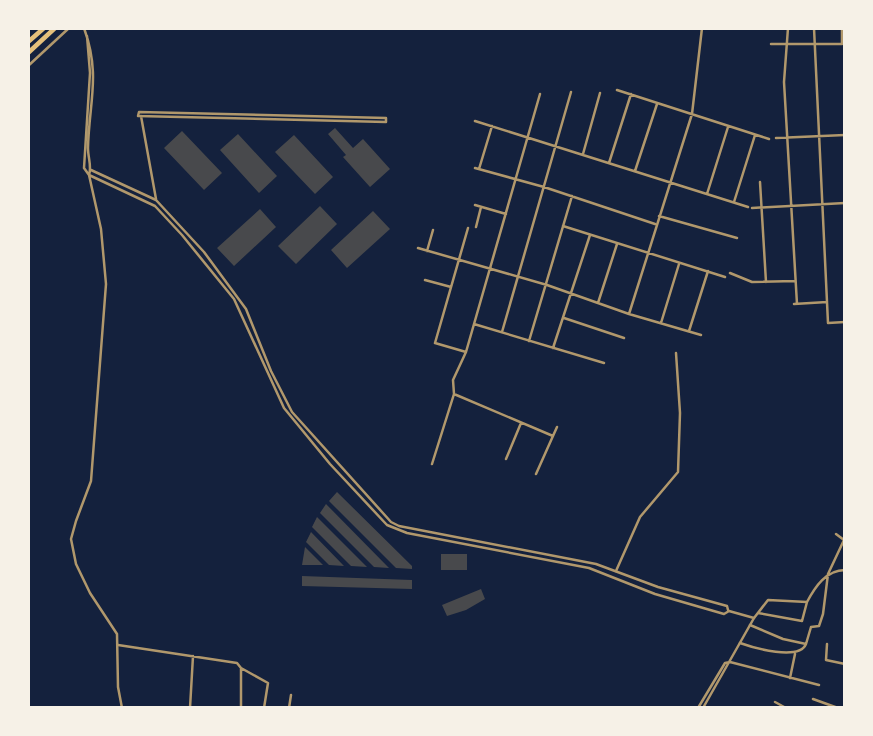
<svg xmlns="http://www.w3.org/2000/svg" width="873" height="736" font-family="Arial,sans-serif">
	<rect width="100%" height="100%" fill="#14213d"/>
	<path fill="#48494c" d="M335,128L353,148L363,139L390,169L370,187L343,157L346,155L328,134Z
		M182,131L222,173L204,190L164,148Z
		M238,134L277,176L259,193L220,150Z
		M294,135L333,177L315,194L275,152Z
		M320,206L337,224L296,264L278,246Z
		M260,209L276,227L234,266L217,248Z
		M373,211L390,229L347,268L331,250Z
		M337,492L412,566V569L396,568L329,501Z
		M326,504L389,568L374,567L320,513Z
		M317,517L367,567L351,566L312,527Z
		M311,532L344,566L329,565L306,542Z
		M305,547L323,565H302Z
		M441,554H467V570H441Z
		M302,576L412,580V589L302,586Z
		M481,589L485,599L466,610L447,616L442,605Z"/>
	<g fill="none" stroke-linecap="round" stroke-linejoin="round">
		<path stroke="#b1986c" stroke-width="2.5" d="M788,28L784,82L797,304
			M814,28L828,323L845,322
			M771,44H842V28
			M617,90L769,139
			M139,112L386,118V122L138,116Z
			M141,116L156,199
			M475,121L748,207
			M776,138L845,135
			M583,154L600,93
			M609,163L631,94
			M475,168L544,187L655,224
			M479,169L492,126
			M635,171L657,104
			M760,182L766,282
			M707,194L728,127
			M734,202L755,135
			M475,205L506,214
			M752,208L845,203
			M659,216L737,238
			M563,226L725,277
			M476,227L481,207
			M418,248L547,285L629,314L701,335
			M427,251L433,230
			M730,273L752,282L795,281
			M425,280L451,287
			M598,303L617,244
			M794,304L827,302
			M629,314L692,114L702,28
			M564,318L624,338
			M661,323L679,264
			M474,324L604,363
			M689,331L708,271
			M502,332L571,92
			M529,341L572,196
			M553,348L590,235
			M466,352L435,343L468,228
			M454,394L553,436
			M506,459L521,423
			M432,464L454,394L453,380L466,352L540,94
			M536,474L557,427
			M616,571L640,517L678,472L680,413L676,353
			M758,613L802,621L807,602
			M754,618L768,600L807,602C815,587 826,570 845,570
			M740,643C754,648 799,661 806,644L783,639L750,625
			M806,644L811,627L819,626L823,614L828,574L844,540L836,534
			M827,644L826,660L845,664
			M118,645L237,663L241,668L268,683L264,708
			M730,662L819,685
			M790,678L795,654
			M813,699L838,708
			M775,702L786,708
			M190,708L193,656
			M241,708V669
			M289,708L291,695"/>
		<path stroke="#b1986c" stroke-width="2.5" d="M84,28C101,75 89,102 88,148C88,158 92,167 89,175
			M87,36L90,73L84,168L89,175L101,229L106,284L91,481L76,521L71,539L76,564L90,593L117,634L118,687L122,708
			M28,66L69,28
			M91,170L156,200L204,252L246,309L271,371L292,412L391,522L399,526L596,564L658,587L727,606L728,610
			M89,175L155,206L182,235L234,299L284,408L330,464L387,525L407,533L589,568L655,594L724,614L729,611L754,618L703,708
			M698,708L725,663L730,662"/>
		<path stroke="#e5c07b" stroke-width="4.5" d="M28,42L44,28
			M28,53L55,28"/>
	</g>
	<rect width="873" height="736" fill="none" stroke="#f6f1e7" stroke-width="60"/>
</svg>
